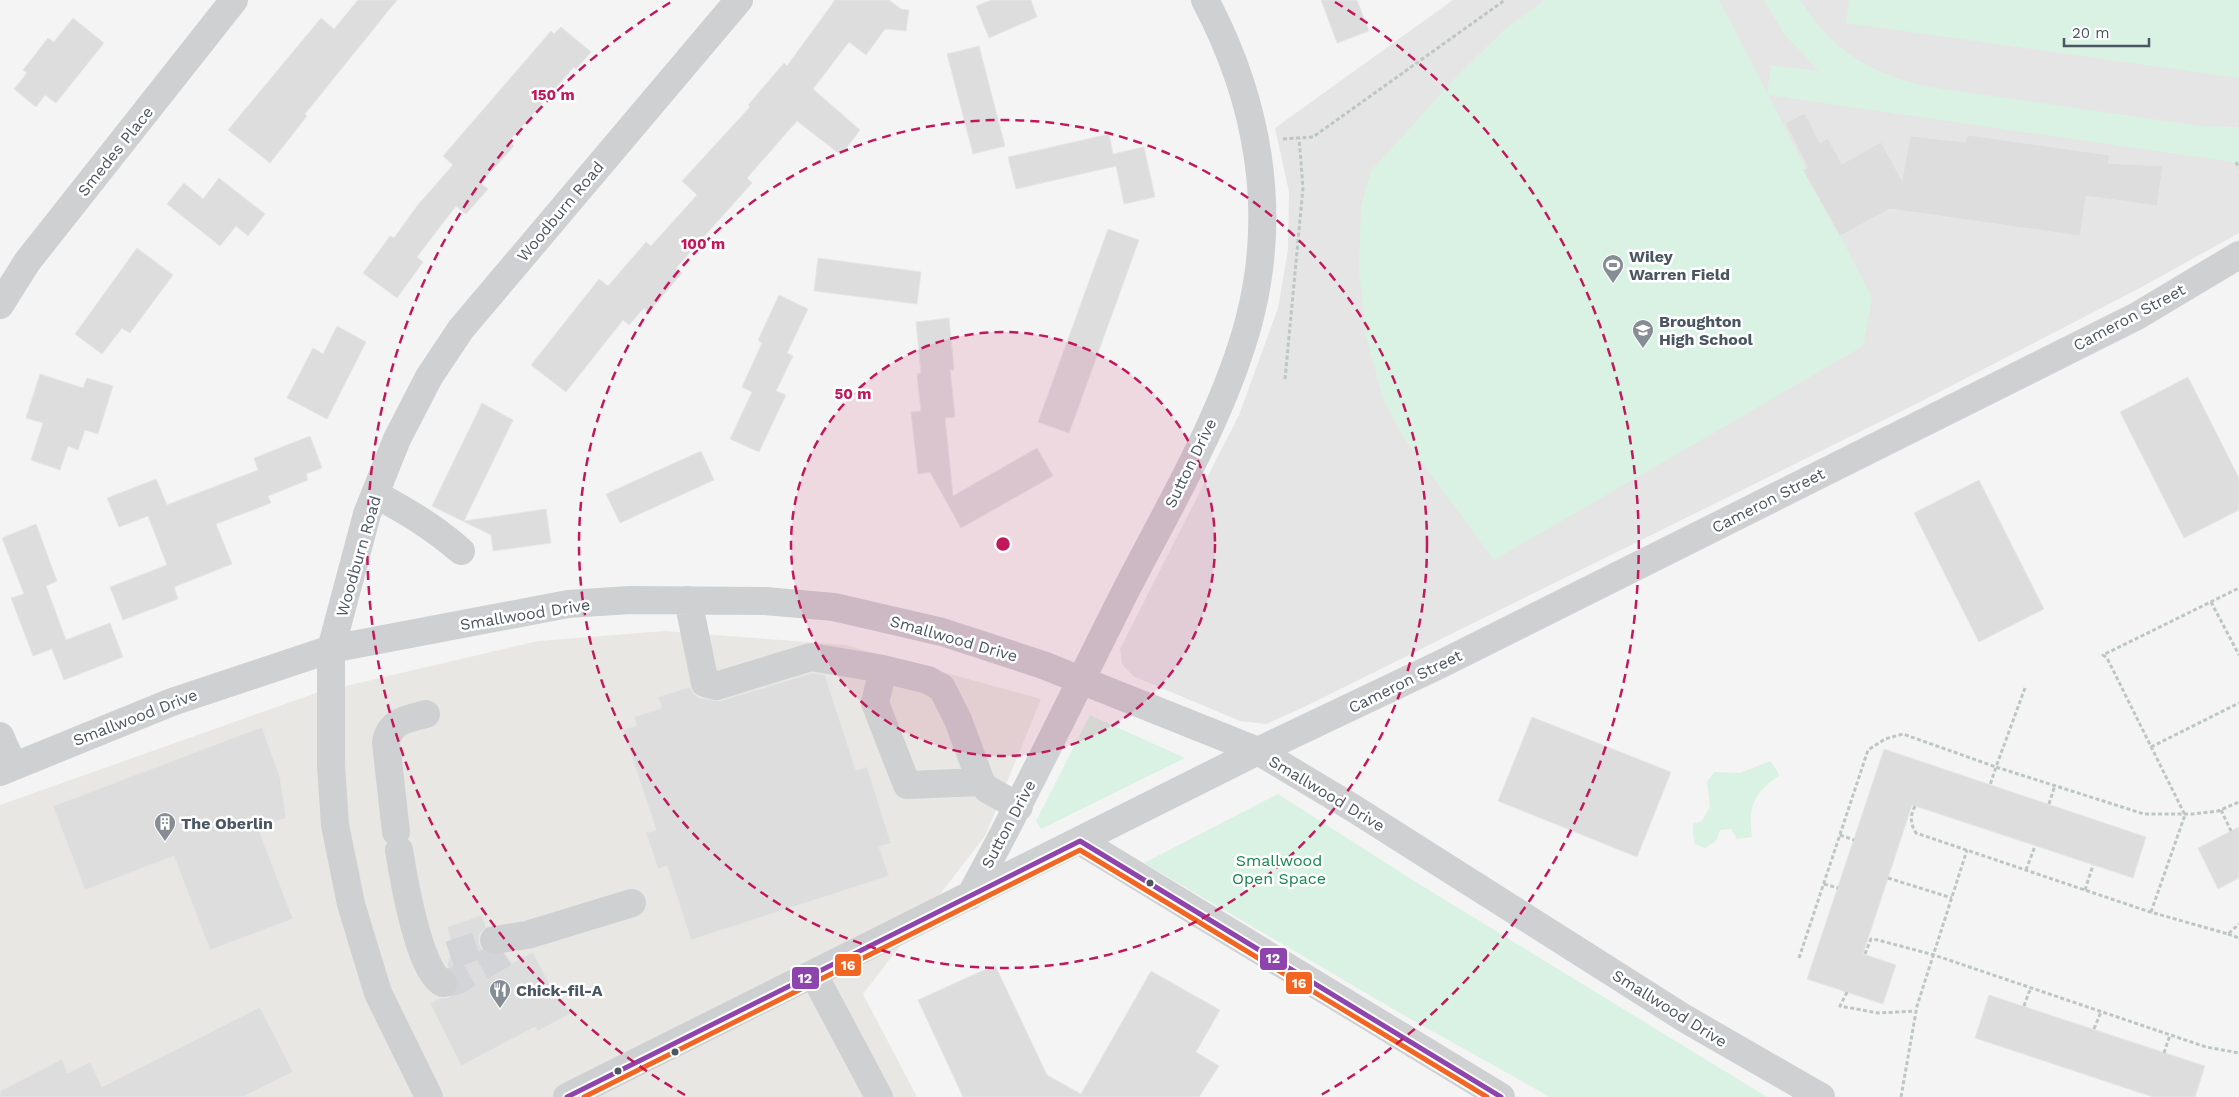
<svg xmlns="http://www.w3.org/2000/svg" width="2239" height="1097" font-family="'Work Sans',sans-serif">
	<rect width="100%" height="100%" fill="#f4f4f4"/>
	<path fill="#e8e7e3" d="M665,631L845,645L1041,699L985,836L863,994L917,1097H0V805L316,693L538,641Z"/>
	<path fill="#e6e5e6" d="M1453,0H2239V233L2138,289L1918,403L1304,707L1266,724L1240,721L1133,676L1122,664L1120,649L1239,415L1278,308L1288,250L1289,192L1275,128Z"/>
	<path fill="#d9f2e3" d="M1545,0H1719L1767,93L1771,65L1819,71L1785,35L1764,0H1800C1832,51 1871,74 1929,87L2200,126L2239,127V163L1768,95L1872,298L1863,346L1494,560L1404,438L1383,398L1366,336L1359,271L1361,207L1371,171L1456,77L1505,29Z
		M1849,0H2239V78L1846,23Z
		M1090,715L1185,758L1041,829L1036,821Z
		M1770,761L1778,772L1779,776C1753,793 1748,807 1752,837L1737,839L1731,829L1720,830L1716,841L1705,848L1695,844L1693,835V824L1702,821L1710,807L1707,782L1714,772L1740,773Z
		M1278,794L1419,884L1767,1097H1550L1400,1013L1144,863Z"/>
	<path fill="#ddddde" stroke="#e5e6e7" d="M358,0H397L305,114L307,116L270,163L228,130L321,18L334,29Z
		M835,0H889L901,9L909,10L906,31L885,29L866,55L849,42L813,89L860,130L841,155L797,121L747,178L752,183L676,268L682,273L648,313L644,308L629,325L623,320L566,392L531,365L599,279L608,286L646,242L651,246L697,195L682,181L750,107L748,105L784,63L787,66Z
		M991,0H1031L1037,17L989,38L976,6Z
		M1321,0H1357L1369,31L1337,43Z
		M73,18L104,43L56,103L45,95L36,107L14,89L27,73L23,70L48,38L54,42Z
		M561,27L591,52L576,69L574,67L509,141L514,146L481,183L488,189L466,214L456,206L417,257L423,262L397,298L363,273L390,236L394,238L417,206L453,165L443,156L551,31L554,34Z
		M979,46L1005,146L973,154L947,54Z
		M1805,113L1820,143L1828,138L1842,164L1881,142L1902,180L1910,136L1965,142L1968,135L2110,155L2108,163L2163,166L2157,206L2086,196L2080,236L1890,209L1840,236L1803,170L1808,168L1785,123Z
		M1109,134L1113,154L1144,147L1155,197L1124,204L1116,166L1016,189L1008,157Z
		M219,178L265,214L248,236L236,226L220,246L167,204L184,183L203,199Z
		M1108,229L1139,240L1069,433L1038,422Z
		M137,248L173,275L130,333L122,328L102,354L75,334Z
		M818,258L921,272L917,304L814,291Z
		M779,295L808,309L787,353L793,356L776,391L786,395L759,452L730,439L752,392L742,387L762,343L758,340Z
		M949,318L954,370H950L955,417L945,418L953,496L1037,448L1053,476L961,528L930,472L918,474L911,412L921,411L917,374L921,373L916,322Z
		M337,326L366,342L327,419L287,398L313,348L323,354Z
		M40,374L83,388L87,378L113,386L98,434L85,430L78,450L68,446L60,470L31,460L43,423L26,418Z
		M2188,377L2239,478V510L2184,538L2120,412Z
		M482,403L513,420L464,521L546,509L551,543L493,551L491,535L432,506Z
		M310,436L322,468L306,474L308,480L268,496L271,503L216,524L232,564L174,587L178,599L123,620L110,587L167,565L148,516L119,527L107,498L156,479L167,505L258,470L254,458Z
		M701,451L714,480L620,523L606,494Z
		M1979,480L2044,609L1979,642L1914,513Z
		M36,524L57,581L46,586L66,640L110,623L123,657L64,680L52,649L33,656L11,598L24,594L2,538Z
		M812,673L825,675L856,770L867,767L891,843L879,847L889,876L691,940L667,866L658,869L646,833L656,830L623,730L637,725L634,717L662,708L658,697L690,687L694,694L700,698L720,701Z
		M1532,717L1671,772L1637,857L1498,801Z
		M262,727L280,777L286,818L258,828L293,919L210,950L174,856L85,890L53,806Z
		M1884,749L2146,837L2133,878L1912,805L1863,954L1896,965L1883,1004L1807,979Z
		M2239,827V878L2218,889L2198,848Z
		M482,915L486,927L479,935V943L482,950L489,955L505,954L512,963L533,952L552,989L556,986L570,1014L538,1031L535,1027L461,1066L430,1004L439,998H448L455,993L458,987V978L447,966L452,945L447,927Z
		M995,965L1047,1075L1081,1094L1151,971L1220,1010L1196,1052L1219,1066L1199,1097H963L918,1000Z
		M1989,995L2205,1066L2195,1097H2153L1975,1038Z
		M260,1007L293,1072L243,1097H0V1091L62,1059L68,1073L90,1062L102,1087Z"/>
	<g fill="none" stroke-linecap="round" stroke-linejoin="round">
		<path stroke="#d2d4d7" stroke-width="28" stroke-dasharray="28 14" stroke-linecap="butt" d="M450,955L494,940
			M443,983L456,981L504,953"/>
		<path stroke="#bcc7c4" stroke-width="3" stroke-dasharray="4 2.5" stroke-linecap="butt" d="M1283,139L1313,137L1505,0
			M2236,162L2239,168
			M1285,379L1303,188L1299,138
			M2211,602L2239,655
			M2025,688L1996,767L2144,814H2193L2218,811L2239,802
			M2151,747L2239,703
			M2049,804L2055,785
			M1915,806C1910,816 1910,823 1916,833L2147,911L2228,934L2239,924
			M2221,810L2231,831
			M1840,835L1854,840
			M2026,870L2035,846
			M1888,878L1952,898
			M1824,884L1838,888
			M2085,890L2093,865
			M2151,912L2185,815L2107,658L2103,655L2239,588
			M2228,934L2239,938
			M1865,954L1871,939L1878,940L1934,955L2206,1047L2239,1053
			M1799,958L1868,750L1885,739L1903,734L1996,767L1990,785
			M1847,992L1840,1006L1878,1013L1916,1011
			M2024,1006L2029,992L2032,989
			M2094,1029L2101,1012
			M2164,1053L2170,1035
			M1901,1097L1917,1006L1967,850"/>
		<path stroke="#ced0d2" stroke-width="28" d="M0,305L27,262L234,0
			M375,494C408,512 432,526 461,551
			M688,600L705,683L716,686L811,657L883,669
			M883,669L928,680L942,688L958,720L981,782L907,785L875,703Z
			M0,736L13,765
			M0,772L172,702L331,649L568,604L630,600L765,601L834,607L942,632L1043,665L1258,751L1353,808L1684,1018L1821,1097
			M981,782L987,789L1019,807
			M396,832L386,743C389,721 407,719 426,714
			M1080,841L1501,1097
			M399,850C403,875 419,973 443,983
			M970,896C1024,799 1071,699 1121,600C1166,511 1223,418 1249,321C1278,210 1258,100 1205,0
			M494,940L527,935L632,903
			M814,975L879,1097
			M429,1097L378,993L351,904L335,825L331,765V649L367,514L397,439L429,377L461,329L739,0
			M567,1097L1258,751L1441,664L2137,316L2239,255"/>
		<g stroke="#fff" stroke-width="9">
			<path id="bus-1" d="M567,1097L1080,841L1501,1097"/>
		</g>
		<g stroke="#fff" stroke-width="9">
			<path id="bus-2" d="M584,1097L1080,850L1487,1097"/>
		</g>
		<use href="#bus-1" stroke="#8e44ad" stroke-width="5"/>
		<use href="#bus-2" stroke="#f26522" stroke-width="5"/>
	</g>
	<circle cx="1003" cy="544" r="212" fill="#c2185b" fill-opacity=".12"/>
	<g fill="none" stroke="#c2185b" stroke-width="2.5" stroke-dasharray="9 6">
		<circle cx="1003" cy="544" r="212"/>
		<circle cx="1003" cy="544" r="424"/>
		<path d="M685 1095A636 636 0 0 1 671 2M1335 2A636 636 0 0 1 1321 1095"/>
	</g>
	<defs>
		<g id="stadium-pin" transform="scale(1.125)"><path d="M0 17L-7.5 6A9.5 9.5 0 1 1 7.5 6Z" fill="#868d94" stroke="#fff"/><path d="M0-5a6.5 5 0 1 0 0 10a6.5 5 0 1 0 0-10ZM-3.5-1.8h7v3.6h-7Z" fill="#fff"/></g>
		<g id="school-pin" transform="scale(1.125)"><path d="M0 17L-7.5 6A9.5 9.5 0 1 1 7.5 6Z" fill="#868d94" stroke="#fff"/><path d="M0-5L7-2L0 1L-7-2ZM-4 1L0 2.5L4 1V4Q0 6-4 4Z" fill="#fff"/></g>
		<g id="building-pin" transform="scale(1.125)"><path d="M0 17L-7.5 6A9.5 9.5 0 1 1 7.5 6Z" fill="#868d94" stroke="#fff"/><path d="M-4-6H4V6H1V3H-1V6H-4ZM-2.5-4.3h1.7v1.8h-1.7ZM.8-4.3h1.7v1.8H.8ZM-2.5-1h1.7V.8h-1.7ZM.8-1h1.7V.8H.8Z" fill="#fff"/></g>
		<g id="restaurant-pin" transform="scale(1.125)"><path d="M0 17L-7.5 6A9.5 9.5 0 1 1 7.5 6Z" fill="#868d94" stroke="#fff"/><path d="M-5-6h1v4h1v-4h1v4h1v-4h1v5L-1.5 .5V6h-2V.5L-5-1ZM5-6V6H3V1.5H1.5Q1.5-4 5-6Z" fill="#fff"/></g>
	</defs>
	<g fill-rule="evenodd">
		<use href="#stadium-pin" x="1613" y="265"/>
		<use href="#school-pin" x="1643" y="330"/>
		<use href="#building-pin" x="165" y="823"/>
		<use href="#restaurant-pin" x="500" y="990"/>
	</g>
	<g fill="#4a5661" stroke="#fff" stroke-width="2">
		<circle cx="1150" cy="883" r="4.5"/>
		<circle cx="675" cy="1052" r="4.5"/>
		<circle cx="618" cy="1071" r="4.5"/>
	</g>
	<g text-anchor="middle" stroke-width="5" stroke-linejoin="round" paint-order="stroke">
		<g font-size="16" fill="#4a5661" stroke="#fff">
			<text transform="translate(115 151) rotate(-51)" y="6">Smedes Place</text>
			<text transform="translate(560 211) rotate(-50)" y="6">Woodburn Road</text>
			<text transform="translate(2129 317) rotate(-28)" y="6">Cameron Street</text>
			<text transform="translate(1190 463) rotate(-64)" y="6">Sutton Drive</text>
			<text transform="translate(1768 500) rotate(-27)" y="6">Cameron Street</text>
			<text transform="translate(358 556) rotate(-74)" y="6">Woodburn Road</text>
			<text transform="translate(525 614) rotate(-9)" y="6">Smallwood Drive</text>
			<text transform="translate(954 638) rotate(16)" y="6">Smallwood Drive</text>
			<text transform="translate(1405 681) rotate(-26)" y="6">Cameron Street</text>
			<text transform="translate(135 717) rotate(-21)" y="6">Smallwood Drive</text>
			<text transform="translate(1327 793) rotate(31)" y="6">Smallwood Drive</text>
			<text transform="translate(1008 824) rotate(-62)" y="6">Sutton Drive</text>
			<text transform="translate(1670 1008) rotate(32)" y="6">Smallwood Drive</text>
		</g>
		<g font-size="16" font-weight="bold" fill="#4a5661" stroke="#fff" text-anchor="start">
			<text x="1629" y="262">Wiley<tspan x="1629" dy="18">Warren Field</tspan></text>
			<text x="1659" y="327">Broughton<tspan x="1659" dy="18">High School</tspan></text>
			<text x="181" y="829">The Oberlin</text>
			<text x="516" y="996">Chick-fil-A</text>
		</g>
		<g font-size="16" fill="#17864f" stroke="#fff">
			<text x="1279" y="866">Smallwood<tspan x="1279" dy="18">Open Space</tspan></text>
		</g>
	</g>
	<circle cx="1003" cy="544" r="8" fill="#c2185b" stroke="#fff" stroke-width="2.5"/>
	<g font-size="15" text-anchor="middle" font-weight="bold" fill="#c2185b" stroke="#fff" stroke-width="5" stroke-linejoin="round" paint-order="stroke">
		<text x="553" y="100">150 m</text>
		<text x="703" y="249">100 m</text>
		<text x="853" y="399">50 m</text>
	</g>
	<g stroke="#fff" stroke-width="2">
		<rect x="1259" y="947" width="29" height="24" rx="5" fill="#8e44ad"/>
		<rect x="834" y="953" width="28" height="24" rx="5" fill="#f26522"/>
		<rect x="791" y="966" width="29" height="24" rx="5" fill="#8e44ad"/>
		<rect x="1285" y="971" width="28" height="24" rx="5" fill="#f26522"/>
	</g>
	<g font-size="14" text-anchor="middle" font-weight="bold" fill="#fff">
		<text x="1273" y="963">12</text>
		<text x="848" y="970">16</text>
		<text x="805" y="983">12</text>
		<text x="1299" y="988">16</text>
	</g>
	<path d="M2064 38v8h85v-8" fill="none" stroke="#4a5661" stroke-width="2.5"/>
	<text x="2072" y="38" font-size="15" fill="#4a5661" stroke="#ffffff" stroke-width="4" paint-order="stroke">20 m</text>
</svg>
